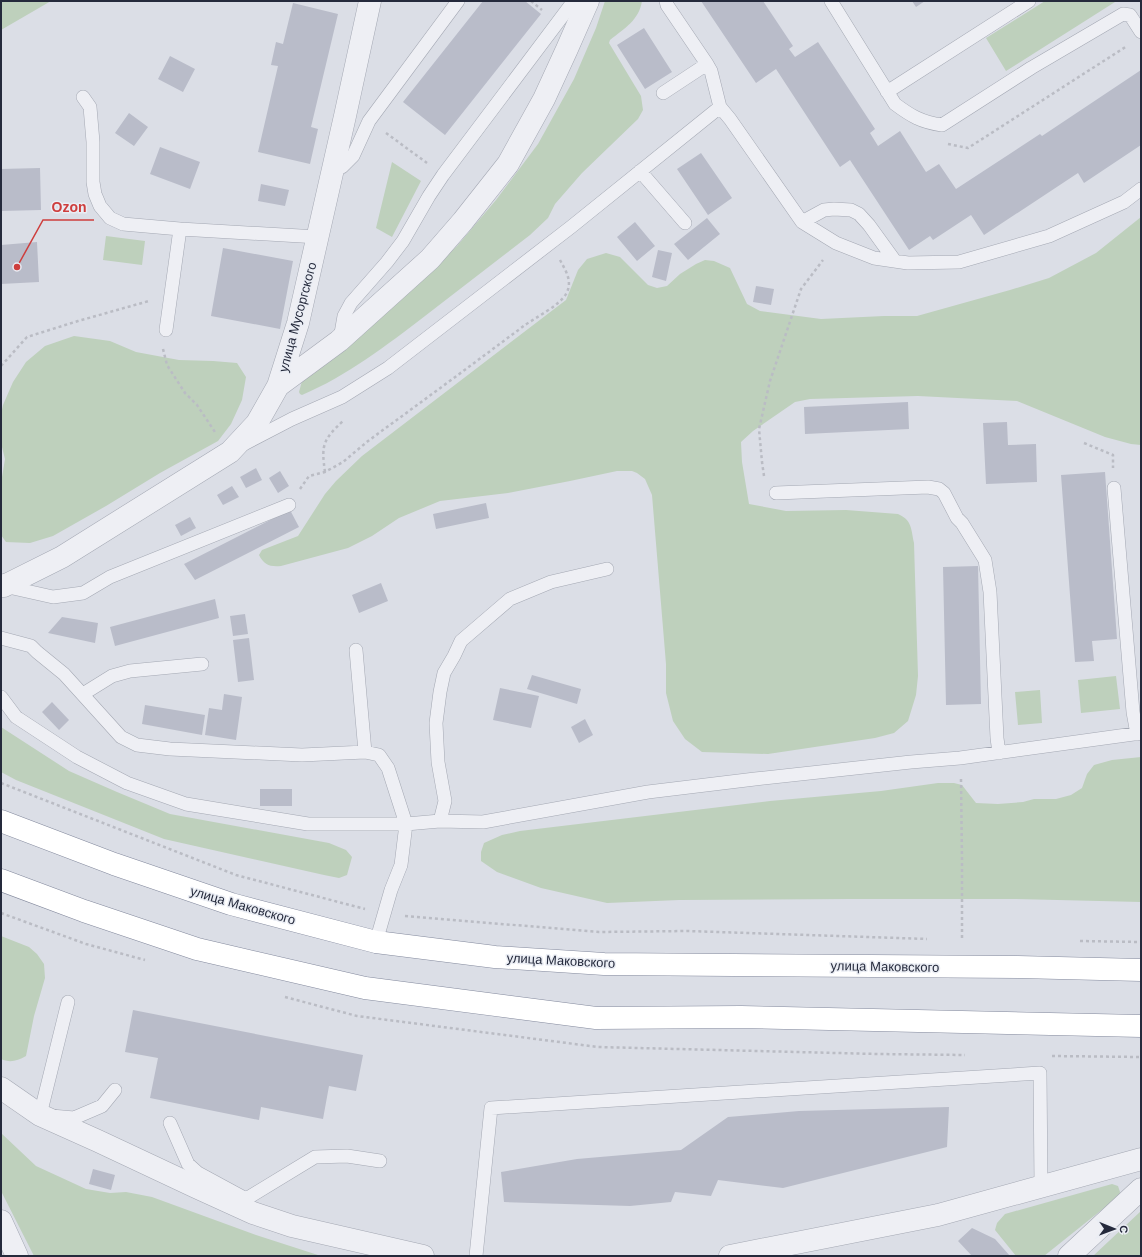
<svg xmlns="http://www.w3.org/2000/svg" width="1142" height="1257" font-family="Helvetica,sans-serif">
	<rect width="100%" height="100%" fill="#dbdee6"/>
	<path fill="#bed0bc" d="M1,1H51L1,30Z
		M605,1H642C639,20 625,28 610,40L609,43L641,96L643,110L638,119L582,173L555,204L548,218L530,235C495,262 460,289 425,316C387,345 347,376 302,395L300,394L299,392L302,381L367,327L457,246L496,200L538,144L574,79L596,28Z
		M1045,1H1114L1115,2L1006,71L986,38Z
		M392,162L421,181L392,237L376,228Z
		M1141,217V445L1131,444L1105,437L1017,401L918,396L810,399L795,402L753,431L741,442L742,462L749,504L786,511L846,510L898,514C912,520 911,529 914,543L918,676L916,695L908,721L894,733L875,738L768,754L702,752L685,739L673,721L666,693V664L652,495L645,479L637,473L632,471H617L570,481L508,493L440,501L399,518L372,536L348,548L281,566C270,567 264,565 259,555L262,550L298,536L325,494L336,481L362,456L566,300L578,270L587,259L606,253L620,257L648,285L657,288L667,286L680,274L696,264L705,260L714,261L730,268L747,304L760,311L821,319L884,316H917L1010,290L1049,278L1096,253Z
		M106,236L145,241L142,265L103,260Z
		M74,336L110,341L136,352L179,360L213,361L237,363L246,377L242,400L231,424L218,441L160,473L106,506L53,536L30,543L6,542L1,535V483L5,459L1,443V414L3,405L13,382L26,362L45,346Z
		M1116,676L1120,709L1081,713L1078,680Z
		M1040,690L1042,723L1018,725L1015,692Z
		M1,727L69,771L117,792L170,814L329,843L346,850L352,857L347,875L339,878L324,875L164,839L16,780L1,772Z
		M1141,757V902L1015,899H851L679,900L607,903L541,888L497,872L481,861V852L484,843L502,835L520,831L770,801L881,791L938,783H954L962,785L976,803L998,804L1023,802L1034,799H1056L1071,795L1082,788L1087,774L1094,765L1112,760Z
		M1,936L29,947L37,954L44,964L45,978L34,1016L26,1056C17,1061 10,1063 1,1059Z
		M1,1133L36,1166L86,1189L110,1193L126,1192L152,1197L256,1235L321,1256H34L1,1191Z
		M1112,1184L1118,1186L1120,1192L1119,1196L1044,1256H1016L995,1230L997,1223L1005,1214Z
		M1141,1211V1256H1093Z"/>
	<path fill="#b9bcc9" d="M483,1H525L541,14L445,135L403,102Z
		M701,1H763L793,46L789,49L795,57L818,42L875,129L870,133L878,146L900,131L926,172L939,164L956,189L1040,134L1042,136L1141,70V145L1084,183L1078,173L984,235L971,215L933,240L930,236L909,250L850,160L840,167L776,69L756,83Z
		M912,1H925L916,7Z
		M293,3L338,14L311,127L318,129L310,164L258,152L278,66L271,65L276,42L283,44Z
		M644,28L672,72L645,89L617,45Z
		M170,56L195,69L183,92L158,79Z
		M129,113L148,127L134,146L115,133Z
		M160,147L200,162L190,189L150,174Z
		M701,153L732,198L708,215L677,169Z
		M40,168L41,210L1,211V169Z
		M261,184L289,190L285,206L258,201Z
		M707,218L720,234L688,260L674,244Z
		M635,222L655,246L637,261L617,237Z
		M37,242L39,282L1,284V245Z
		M223,248L293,261L280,329L211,316Z
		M658,250L672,253L666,281L652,277Z
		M756,286L774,289L771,305L753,302Z
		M908,402L909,429L805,434L804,407Z
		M1007,422L1008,445L1036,444L1037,482L986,484L983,423Z
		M256,468L262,480L246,488L240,477Z
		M280,471L289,486L278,493L269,478Z
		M1105,472L1117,639L1092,641L1094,661L1075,662L1061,475Z
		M232,486L239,497L223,505L217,495Z
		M486,503L489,518L436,529L433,514Z
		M290,510L299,527L195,580L184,564Z
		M190,517L196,528L181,536L175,525Z
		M978,566L981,704L946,705L943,567Z
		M381,583L388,601L359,613L352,595Z
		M215,599L219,618L115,646L110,627Z
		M245,614L248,634L233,636L230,616Z
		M62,617L98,623L95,643L48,633Z
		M249,638L254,680L238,682L233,640Z
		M532,675L581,689L577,704L527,689Z
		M500,688L539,696L531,728L493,720Z
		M224,694L242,697L236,740L205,735L209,708L222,710Z
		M52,702L69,720L59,730L42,712Z
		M145,705L205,715L202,735L142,724Z
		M585,719L593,735L579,743L571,727Z
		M260,789H292V806H260Z
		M133,1010L363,1055L356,1091L329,1086L323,1119L261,1107L259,1120L150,1098L158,1058L125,1052Z
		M949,1107L947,1147L783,1188L718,1180L711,1196L675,1192L671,1202L630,1206L504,1202L501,1172L577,1159L681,1150L728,1117L799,1111Z
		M93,1169L115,1175L111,1190L89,1184Z
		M972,1228L995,1239L1010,1256H972L958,1241Z"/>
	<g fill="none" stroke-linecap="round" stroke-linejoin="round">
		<g stroke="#a4a8b3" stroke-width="14">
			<path id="lane" d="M666,1L667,5L707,64L711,71L720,107
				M831,1L895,104C911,116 921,122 942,125L1031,68L1123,14L1130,15L1141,32
				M887,92L1029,1
				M663,93L707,64
				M83,97L90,107L93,142V182L95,194L100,206L110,218L123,224L180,229
				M333,169L342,167L353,156L369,121L458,1
				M640,171L685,223
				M802,222L824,210L834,209L851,210L859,214L869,225L895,261
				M166,330L180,229L318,237
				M340,339L344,316L351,303L387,262L403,241L429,196L443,175L570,6L575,1
				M244,444L292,419L342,397L388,368L571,227L720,107L730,119L802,222L836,243L874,258L908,263L959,262L1049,236L1124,202L1141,189
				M1114,488L1133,712L1137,734
				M776,493L928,487L939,489L944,493L957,518L962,523L985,560L990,592L997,738L999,753
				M4,586L53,597L83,593L110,577L289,505
				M1,638L31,646L37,652L64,674L121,737L137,745L170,749L302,755L365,752L379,755L388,768L406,824H308L186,804L127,783L77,757L16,717L1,697
				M356,650L365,752
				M83,694L112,676L130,671L202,664
				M440,821L445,801L438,762L436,723L440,692L444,673L454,656L461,641L510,599L551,582L607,569
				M376,942L391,890L401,865L406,824L440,821L483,822L648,792L755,779L911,762L960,758L1141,733
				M68,1002L40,1115L74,1118L102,1106L115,1090
				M170,1123L188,1164L198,1173L246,1199
				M253,1213L246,1199L315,1157L347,1156L380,1161
				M476,1256L491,1108L1040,1073L1041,1186"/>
		</g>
		<g stroke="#a4a8b3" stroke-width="23">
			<path id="street" d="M278,386L339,341L430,259L463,221L508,164L544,99L567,49L588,1
				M1,585L4,586L62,557L230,452L257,423L278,386L298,323L345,116L370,1
				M1,1088L40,1115L98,1141L196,1187L253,1213L292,1226L423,1256
				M1,1221L17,1256
				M730,1256L938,1215L1141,1159
				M1069,1256L1141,1189"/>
		</g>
		<g stroke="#83899d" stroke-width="23">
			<path id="highway" d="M1,821L114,864L231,904L376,942L495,957L604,964L1018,967L1141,970
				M1,880L84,911L197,949L365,988L596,1018L741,1017L1141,1026"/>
		</g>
		<path stroke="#babcc4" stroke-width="2.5" stroke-dasharray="3 3" stroke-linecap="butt" d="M531,1L542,10
			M386,133L427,163
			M948,144L968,148L1127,46
			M163,349L167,365L185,393L197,405L215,432
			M1,366L27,337L78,321L149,301
			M1084,443L1113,455V468
			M325,472C321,444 323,440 344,420
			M764,476L762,462L759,429L770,381L801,289L823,260
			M300,489L309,476L325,472L343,462L368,441C420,403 473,364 525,325C535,318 560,305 566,294C573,282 566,271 560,260
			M961,779L962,860V940
			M1,783L236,875L365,909
			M1,913L86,944L145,960
			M405,916L599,932L688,931L927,939
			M1080,941L1141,942
			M285,997L357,1016L598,1047L877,1054L965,1055
			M1052,1056L1141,1057"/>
		<use href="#lane" stroke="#eeeff4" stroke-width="13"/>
		<use href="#street" stroke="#eeeff4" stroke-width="22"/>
		<use href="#highway" stroke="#fff" stroke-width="22"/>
	</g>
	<g text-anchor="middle" stroke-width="3" stroke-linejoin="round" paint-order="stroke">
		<g font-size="13" fill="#252a3c" stroke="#eaedf4">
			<text transform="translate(297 317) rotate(-75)" y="5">улица Мусоргского</text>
			<text transform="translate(243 905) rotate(16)" y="5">улица Маковского</text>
			<text transform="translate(561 960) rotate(3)" y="5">улица Маковского</text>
			<text transform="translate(885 966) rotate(1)" y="5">улица Маковского</text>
		</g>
	</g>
	<path fill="none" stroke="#ce3e3d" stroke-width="1.5" d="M17 267L43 220H94"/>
	<circle fill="#ce3e3d" stroke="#eaedf4" stroke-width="1.5" cx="17" cy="267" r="4"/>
	<g font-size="14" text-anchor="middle" font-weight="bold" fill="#ce3e3d" stroke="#eaedf4" stroke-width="3" stroke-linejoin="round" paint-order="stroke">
		<text x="69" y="212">Ozon</text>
	</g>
	<rect width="1142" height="1257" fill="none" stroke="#252a3c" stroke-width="4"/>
	<g transform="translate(1114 1229) rotate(91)" stroke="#eaedf4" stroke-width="3" paint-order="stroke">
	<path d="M0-3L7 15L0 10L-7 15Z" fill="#252a3c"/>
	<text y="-6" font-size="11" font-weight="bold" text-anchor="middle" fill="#252a3c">С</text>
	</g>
</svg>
